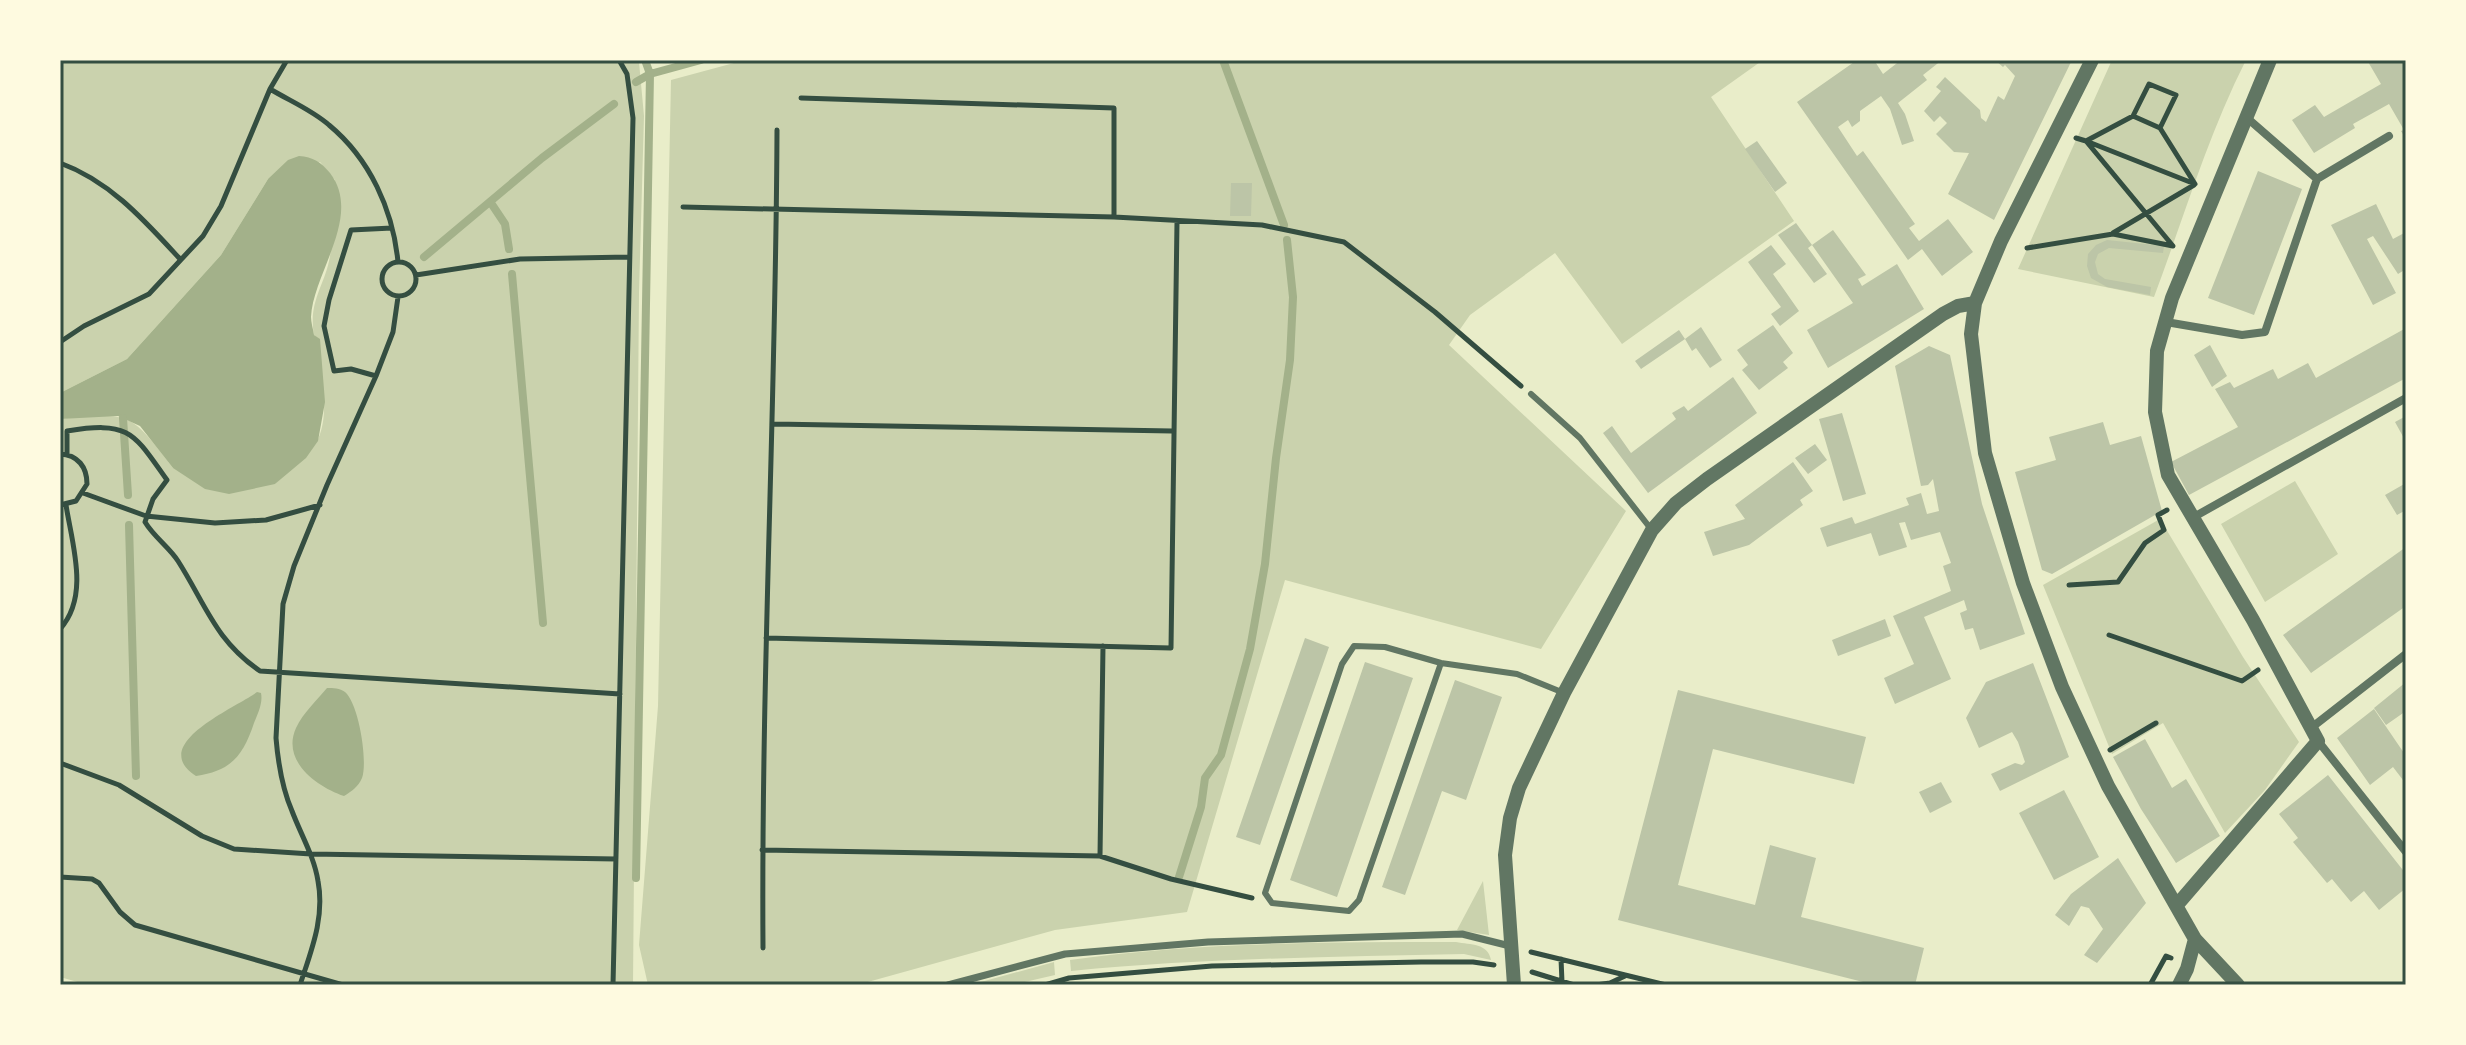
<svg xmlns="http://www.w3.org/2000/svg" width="2466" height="1045" font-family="Montserrat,sans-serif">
	<rect width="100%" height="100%" fill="#e9edc9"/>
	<path fill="#cad2ad" d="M60,60L639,62L644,116L639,293L633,985H88L60,977V419C131,412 130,412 173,468L275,484C286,473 313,452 318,439C332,407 317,372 320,340L314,335C308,301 325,286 330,256C334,231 333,205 335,180L320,162L268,179L221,255L127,359L60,393Z
		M745,60H1763L1711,97L1794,221L1622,344L1555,253L1470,315L1449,345L1626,511L1541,649L1285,580L1187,912L1055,930L857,985H648L639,945L658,706L671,80Z
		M2112,60H2246C2208,135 2184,217 2154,297L2018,269Z
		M2295,481L2338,554L2265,602L2221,524Z
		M2160,519L2243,657L2299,742L2265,790L2225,833L2163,723L2112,754L2043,585Z
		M1483,881L1489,935L1457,930Z
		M1456,942C1471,945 1488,943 1491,960L1464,954C1332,957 1202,958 1071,971L1070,960C1198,942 1327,942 1456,942Z
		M1054,962L1055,975L1012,985H970Z"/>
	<path fill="#a3b18a" d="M299,156C313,157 321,162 330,173C363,216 313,273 311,317C311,322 313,329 314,335L320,339L325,402L318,441L306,458L275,484L229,494L205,489L173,468L140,426L118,416L60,419V393L127,359L221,255L268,179L288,160Z
		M327,688C333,688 340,688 345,692C359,704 368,762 362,778C358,787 352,791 344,796C317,787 281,761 296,728C303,713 317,700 327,688Z
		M257,692L261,693C263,703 258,713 254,723C243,756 231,771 196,776C146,744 238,707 257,692Z"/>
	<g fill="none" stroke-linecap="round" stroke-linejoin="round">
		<path stroke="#a3b18a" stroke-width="8" d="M1223,60L1284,225
			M636,82L650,74L701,60
			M491,203L505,224L509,249
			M424,257L542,158L614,104
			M512,274L543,623
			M123,418L128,495
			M129,525L136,776
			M1179,877L1201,807L1205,778L1221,755L1250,649L1265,564L1276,458L1290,360L1293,297L1287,240
			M636,878L650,74L645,60"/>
	</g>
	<path fill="#bcc5a7" d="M1857,60H1874L1883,74L1901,60H1942L1923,75L1927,80L1898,103L1905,114L1914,141L1902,145L1890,109L1881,96L1860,111V121L1852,127L1848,120L1838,127L1857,156L1863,151L1915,224L1909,228L1919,241L1948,219L1973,252L1942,276L1922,249L1908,260L1797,102Z
		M1995,60H2072L1994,220L1948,194L1969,153L1954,152L1936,134L1947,123L1940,116L1934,122L1924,111L1941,91L1936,87L1945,77L1980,110L1981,118L1986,122L1998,96L2004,100L2015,76L2005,65L2003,67Z
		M2367,60H2406V139L2401,131L2404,130L2389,104L2353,124L2355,128L2314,153L2292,120L2315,105L2324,117L2381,84Z
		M1757,141L1787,183L1775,192L1745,149Z
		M2258,171L2302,189L2254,315L2208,298Z
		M1231,183H1252L1251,216H1230Z
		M2376,204L2393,239L2406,232V269L2398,274L2373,236L2367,239L2396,293L2373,305L2331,225Z
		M1796,223L1812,245L1808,248L1827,274L1814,283L1778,235Z
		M1833,230L1866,275L1858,279L1862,286L1897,264L1924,309L1828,368L1807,330L1853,303L1812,245Z
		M2107,240L2164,246L2163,253L2109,248L2098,254L2095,262L2098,274L2105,279L2151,287L2150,295L2107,287L2091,278L2087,266L2088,254L2096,245Z
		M1771,245L1786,264L1773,274L1799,311L1780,326L1771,314L1781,307L1748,262Z
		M1773,325L1793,353L1783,362L1788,368L1759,390L1742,370L1748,365L1737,350Z
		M1701,327L1722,360L1710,368L1696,348L1692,351L1685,339Z
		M2406,328V378L2189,495L2171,462L2238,427L2215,389L2230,382L2234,388L2273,369L2278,379L2308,363L2316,378Z
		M1679,330L1685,339L1641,369L1635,361Z
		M2210,345L2227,376L2212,387L2194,355Z
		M1929,346L1950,355L1982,504L2025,634L1980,650L1973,628L1965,630L1960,613L1967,610L1964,600L1924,617L1951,679L1895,704L1884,678L1914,664L1893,616L1951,591L1943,566L1951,563L1940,532L1911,540L1905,522L1899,523L1907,547L1879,556L1871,533L1827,547L1820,528L1852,517L1855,524L1909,505L1906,498L1921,493L1927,514L1939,511L1933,479L1928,485L1921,486L1895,366Z
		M1733,377L1757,413L1648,493L1603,433L1612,426L1631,453L1676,419L1672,413L1684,406L1688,411Z
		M1842,413L1866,494L1843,501L1819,419Z
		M2406,416V442L2395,422Z
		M2103,422L2110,445L2141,436L2162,511L2052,574L2042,570L2015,472L2056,460L2049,437Z
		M1815,444L1827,460L1808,474L1795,458Z
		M1793,462L1813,491L1800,500L1803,505L1749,545L1713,556L1704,532L1745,519L1735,505Z
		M2406,483V510L2397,515L2385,495Z
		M2406,547V606L2311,673L2283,635Z
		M1885,619L1891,636L1838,656L1832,640Z
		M1305,638L1329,647L1260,845L1236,837Z
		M1365,662L1413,678L1337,897L1290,880Z
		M2033,663L2069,757L2000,791L1991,774L2015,763L2022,765L2025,762L2018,742L2012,732L1979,748L1966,718L1986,682Z
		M1455,680L1502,697L1466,800L1442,791L1405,895L1382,887Z
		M2406,682V711L2386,725L2374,708Z
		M1678,690L1866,737L1854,784L1713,749L1678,885L1755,905L1770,845L1816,858L1801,917L1924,948L1915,985H1875L1618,920Z
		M2374,709L2406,756V784L2393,767L2370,785L2337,738Z
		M2145,739L2172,788L2186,779L2220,836L2176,863L2141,809L2113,757Z
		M2328,775L2406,874V888L2379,910L2364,891L2351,902L2332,879L2327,883L2293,842L2298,838L2279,814Z
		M1941,782L1952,802L1930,813L1919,792Z
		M2064,790L2099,857L2054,880L2019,813Z
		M2118,858L2146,903L2097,963L2084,955L2103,929L2089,908L2081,906L2069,926L2055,915L2071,894Z"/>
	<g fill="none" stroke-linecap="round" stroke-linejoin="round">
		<path stroke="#344e41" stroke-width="5" d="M270,89C290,101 312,110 329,125C370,159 393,210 398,262
			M801,98L1114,108V217
			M2133,116L2160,128
			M60,163C110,181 145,221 180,259
			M683,207L1114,217L1262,225L1344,242L1435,312L1521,386
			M2113,233L2194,185
			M2027,248L2113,234L2173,246L2086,141L2133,116L2149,84L2176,95L2160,128L2195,184L2086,141L2076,138
			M382 279a17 17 0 1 1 34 0a17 17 0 1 1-34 0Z
			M416,275L520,259L629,257
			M60,342L84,326L149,294L203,236L221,206L270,89L287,60
			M376,376L351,369L334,371L324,326L329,300L351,230L392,228
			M774,424L1172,431
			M60,454C78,455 87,467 87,484L76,501L60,505
			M67,455V431C130,421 133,432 167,480L153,499L145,522C154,537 169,547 178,561C206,605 215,640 260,671L620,694
			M83,493L146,516L215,523L266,520L320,505
			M2069,585L2118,582L2145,543L2164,530L2158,515L2167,510
			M60,629C90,596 72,544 66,505
			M2109,635L2242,681L2258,670
			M766,638L1171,648L1177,222
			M2110,750L2156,723
			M60,763L119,785L202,836L234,849L311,854L616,859
			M762,850L1100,856L1171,879L1252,898
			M1100,856L1103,646
			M60,877L92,879L99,883L120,912L135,925L343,985
			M763,948C761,675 776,403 777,130
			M1531,952L1666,985
			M1561,959L1562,982
			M1532,972L1574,985
			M300,985C311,951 325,918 318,881C314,856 301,835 292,811C282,788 278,762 276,738L283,604L294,566L327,485L376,376L393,332L398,297
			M613,985L633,118L627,74L619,60
			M1045,985L1069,978L1212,966L1421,962H1473L1494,965
			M1596,985L1610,983L1625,976
			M2150,985L2166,956L2171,958"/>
		<path stroke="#617663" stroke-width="6" d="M1531,394L1580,438L1651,529
			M1441,663L1359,900L1349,911L1272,903L1265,893L1342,664L1354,646L1385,647L1441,663L1517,674L1564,693"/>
		<path stroke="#617663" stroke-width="7" d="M948,985L1065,954L1208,942L1462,934L1510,946"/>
		<path stroke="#617663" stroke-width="8" d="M2317,179L2389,136
			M2166,322L2242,335L2265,332L2317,179L2246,117
			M2192,518L2406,398
			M2311,728L2406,654
			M2318,741L2406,852"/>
		<path stroke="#617663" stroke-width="14" d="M2092,60L2001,241L1975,303L1971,334L1985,453L2023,583L2062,687L2108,786L2195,939L2238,985
			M2177,905L2318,741L2253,620L2168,475L2155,412L2157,351L2172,298L2270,60
			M1514,985L1505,855L1510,818L1519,788L1564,693L1652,530L1676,503L1707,479L1943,314L1958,306L1975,303
			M2179,985L2187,969L2195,939"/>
	</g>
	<rect width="2466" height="1045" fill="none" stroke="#fefae0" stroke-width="124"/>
	<rect x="62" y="62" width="2342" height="921" fill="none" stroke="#344e41" stroke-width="3"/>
</svg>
